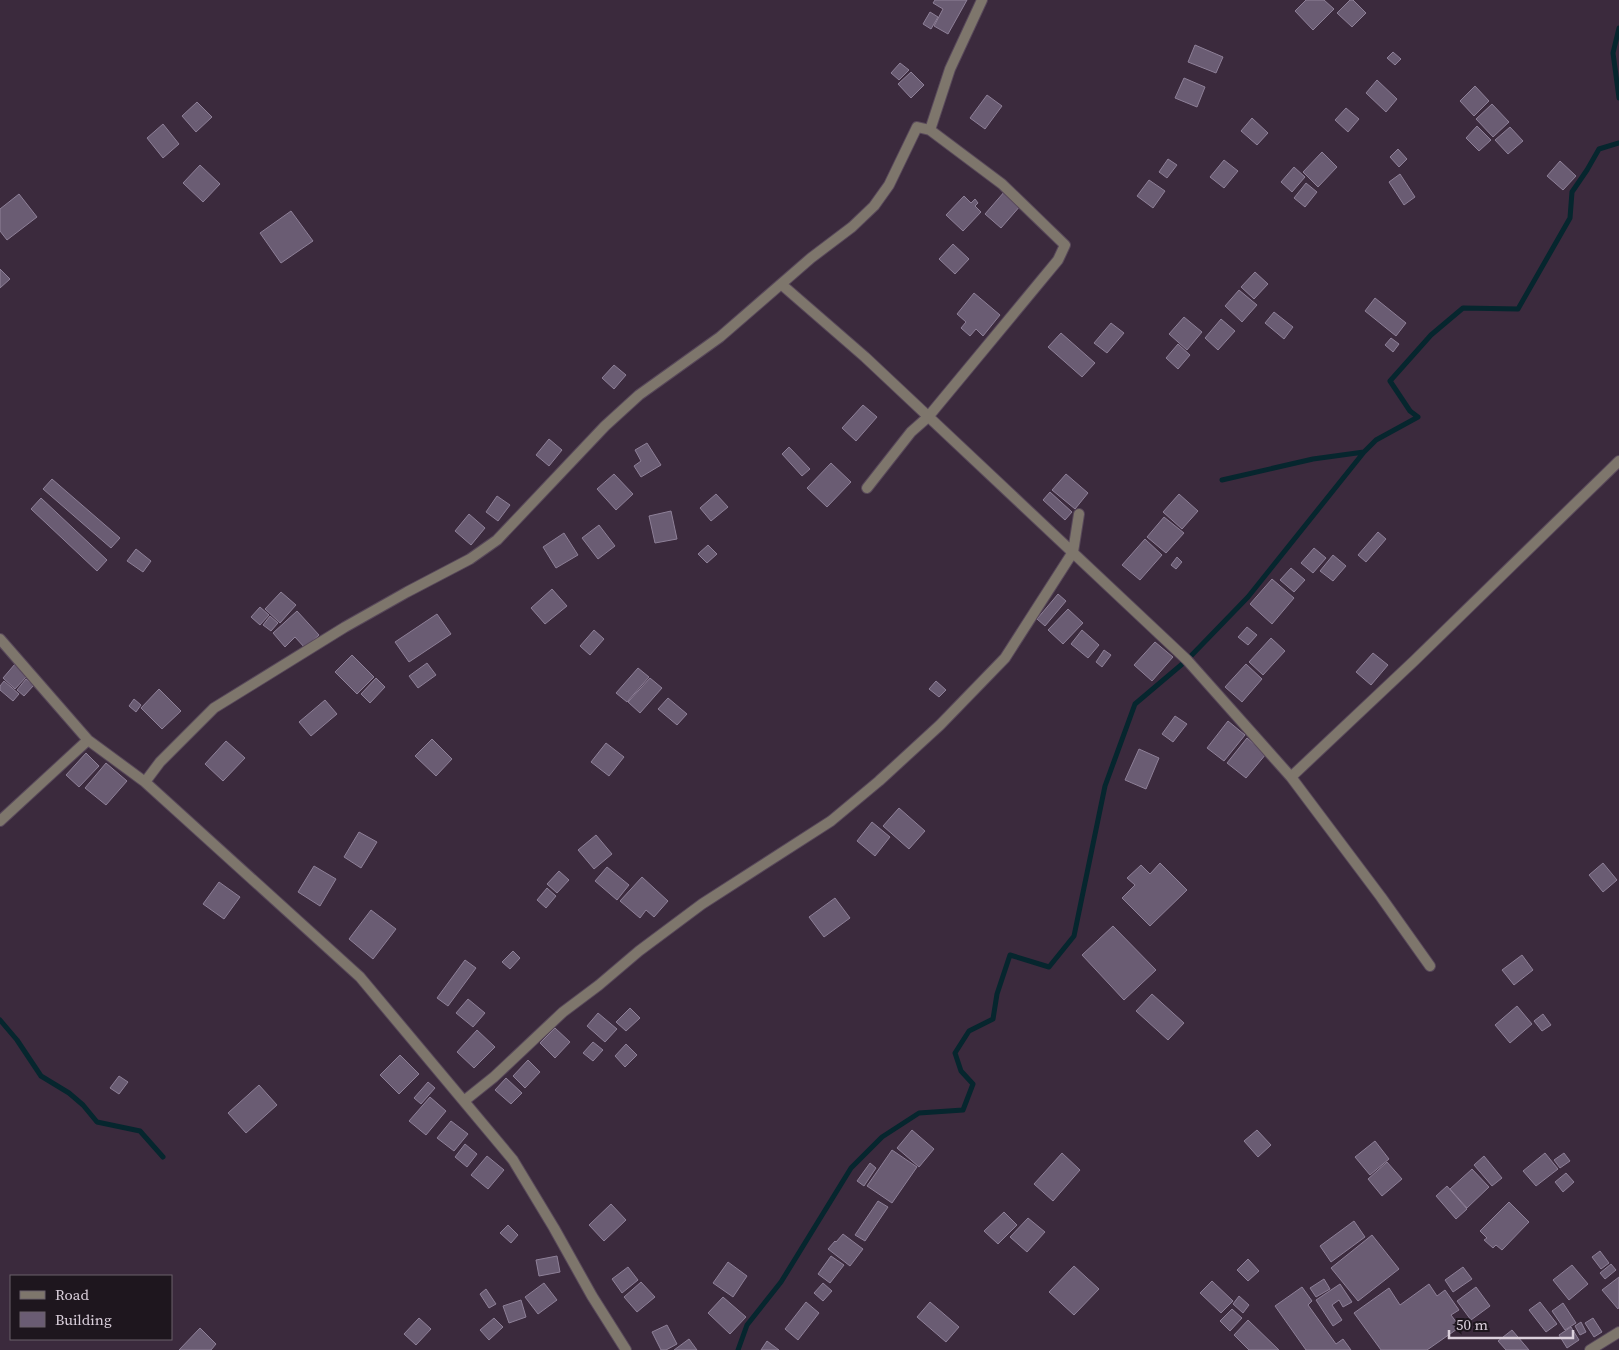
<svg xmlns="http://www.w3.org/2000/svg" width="1619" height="1350" font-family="'Source Serif 4',serif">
	<rect width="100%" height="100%" fill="#3b2a3d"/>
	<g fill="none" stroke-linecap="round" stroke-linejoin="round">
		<path stroke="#06262e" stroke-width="5" d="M1619,28L1613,53L1619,98
			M1222,480L1313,459L1364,452L1376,440L1418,417L1410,411L1390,381L1431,335L1463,308L1518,309L1570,218L1572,192L1587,170L1599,149L1619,143
			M0,1020L17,1040L41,1076L69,1093L83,1105L97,1122L140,1131L163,1157
			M738,1350L747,1325L781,1282L851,1168L882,1137L919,1113L963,1110L973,1084L961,1071L955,1053L969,1031L993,1019L997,994L1010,955L1049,967L1074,936L1105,786L1135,704L1187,660L1248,597L1364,452"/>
	</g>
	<path fill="#6a5c73" stroke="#8e8098" d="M935,0H967L948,34L934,26L943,9L933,3Z
		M1306,0H1324L1334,9L1313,30L1295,11Z
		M1350,0H1353L1366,13L1352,27L1337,13Z
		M930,12L938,17L931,29L923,24Z
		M1195,45L1223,57L1216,73L1188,62Z
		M1393,52L1401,59L1395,65L1387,58Z
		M900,63L909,70L899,80L891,73Z
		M911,72L924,85L911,98L898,84Z
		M1184,78L1205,87L1197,107L1175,98Z
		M1377,80L1397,99L1386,112L1366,93Z
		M1475,86L1489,101L1474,116L1460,101Z
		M987,95L1002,106L985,129L970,118Z
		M197,102L212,117L196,132L182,116Z
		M1492,104L1509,122L1493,137L1476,119Z
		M1346,108L1359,119L1348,132L1335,120Z
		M1252,118L1268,133L1257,145L1241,131Z
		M163,124L179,144L163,158L147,138Z
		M1477,126L1491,140L1479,151L1466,138Z
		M1510,127L1523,141L1508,154L1495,140Z
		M1398,149L1407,159L1399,167L1390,157Z
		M1322,152L1337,167L1318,187L1303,172Z
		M1168,159L1177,165L1167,178L1159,172Z
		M1224,160L1238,171L1224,188L1210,177Z
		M1560,161L1576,176L1563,190L1547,176Z
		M200,165L220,184L203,202L183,183Z
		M1294,167L1305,177L1292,192L1281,182Z
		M1400,174L1415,197L1404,205L1389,182Z
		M1149,180L1165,191L1153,208L1137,196Z
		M1306,183L1317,192L1305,207L1294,198Z
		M1005,191L1021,205L1001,228L985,214Z
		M19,194L37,217L7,240L0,231V209Z
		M964,196L971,203L975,199L978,203L975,206L981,212L963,231L946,215Z
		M291,211L313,241L281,263L260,233Z
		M953,244L969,259L955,274L939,259Z
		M0,269L10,279L0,288Z
		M1255,272L1268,284L1254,299L1241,287Z
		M1239,290L1257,305L1242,322L1225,306Z
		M974,293L1000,315L983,336L976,329L970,336L961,328L966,322L957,314Z
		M1375,298L1406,323L1396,336L1365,311Z
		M1274,312L1293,327L1284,339L1265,323Z
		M1184,317L1202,332L1187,350L1169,334Z
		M1221,319L1235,331L1218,350L1205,338Z
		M1111,323L1124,333L1107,353L1094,343Z
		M1061,333L1095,363L1082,377L1048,347Z
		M1391,338L1399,344L1393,352L1385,345Z
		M1178,344L1190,355L1178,369L1166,358Z
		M614,365L626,375L614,389L602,378Z
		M863,405L877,417L856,441L842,428Z
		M549,439L562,450L549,466L536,455Z
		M647,443L661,465L641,477L634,466L641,461L635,450Z
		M789,447L810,469L802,476L782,454Z
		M831,463L851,482L827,507L807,488Z
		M614,474L633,494L616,510L597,489Z
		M1066,474L1088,493L1075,509L1052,490Z
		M52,479L120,538L111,548L43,489Z
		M1050,492L1072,512L1065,520L1043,500Z
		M716,494L728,507L711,521L700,508Z
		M1179,494L1198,511L1182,529L1163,512Z
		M497,496L510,505L498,521L486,512Z
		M41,498L107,560L97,571L31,509Z
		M671,511L677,539L655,543L649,516Z
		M469,514L485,528L471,545L455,531Z
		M1164,517L1184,533L1166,553L1147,537Z
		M599,525L615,546L598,559L582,538Z
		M1378,532L1386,539L1366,562L1358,555Z
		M564,533L578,555L556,568L543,547Z
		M1145,539L1162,555L1140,580L1122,565Z
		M708,545L717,554L707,563L698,554Z
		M1314,548L1326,558L1313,573L1301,563Z
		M136,549L151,561L143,572L127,561Z
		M1333,555L1346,566L1333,581L1320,571Z
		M1177,557L1182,562L1176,569L1171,565Z
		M1291,568L1305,580L1294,592L1280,580Z
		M1272,579L1294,598L1272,624L1250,604Z
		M552,589L567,606L545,624L531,608Z
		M281,592L296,605L280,623L265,609Z
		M1058,594L1066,601L1045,626L1037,619Z
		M260,607L269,615L260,625L251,617Z
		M1068,609L1083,623L1063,644L1048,630Z
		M297,611L319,635L305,648L295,637L285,647L273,633Z
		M437,614L451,634L409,662L395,642Z
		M270,616L278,623L271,631L263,625Z
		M1247,627L1257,635L1248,645L1238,637Z
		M594,630L604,639L590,655L580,646Z
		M1082,630L1099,645L1088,658L1071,644Z
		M1271,638L1285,651L1263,675L1249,662Z
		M1155,642L1173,657L1152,681L1134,665Z
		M1104,650L1111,655L1102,667L1096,662Z
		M1373,653L1388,665L1371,685L1356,672Z
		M352,655L374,677L357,694L335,672Z
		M427,663L436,675L418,688L409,676Z
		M15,664L27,676L15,689L3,678Z
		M1246,664L1262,679L1242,702L1225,687Z
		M638,668L649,677L627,702L616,693Z
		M376,678L385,687L370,703L361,694Z
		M650,678L662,688L640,713L628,702Z
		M26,679L34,685L24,696L17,690Z
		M4,681L19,694L13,701L0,690V686Z
		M936,681L946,690L939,697L929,689Z
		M159,689L181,711L162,729L141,708Z
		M668,698L687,714L677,725L658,709Z
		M134,699L141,705L136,712L129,706Z
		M325,700L337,714L311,736L299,722Z
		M1175,716L1187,724L1173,742L1162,734Z
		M1228,721L1245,735L1224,761L1207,748Z
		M1247,738L1266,754L1246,778L1227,763Z
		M432,739L452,759L436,776L415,756Z
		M226,741L245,758L223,781L205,764Z
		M606,743L624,757L609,776L591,762Z
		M1139,749L1159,758L1146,789L1125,780Z
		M86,753L99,766L79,787L66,775Z
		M106,763L127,781L106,805L85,788Z
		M899,808L925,831L909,849L883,826Z
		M872,822L890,837L875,856L857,841Z
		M359,832L377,842L361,868L344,857Z
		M596,835L612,854L594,869L578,850Z
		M1160,863L1187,890L1150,926L1122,898L1135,885L1127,878L1141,865L1150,874Z
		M1603,863L1617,880L1603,892L1589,875Z
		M314,866L336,879L320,906L298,892Z
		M607,867L629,885L617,900L595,881Z
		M559,871L569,880L557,893L547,884Z
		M642,877L668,901L654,917L646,910L640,918L620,901Z
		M219,882L240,897L224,919L203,904Z
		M547,888L556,896L546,908L537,900Z
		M835,898L850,918L824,937L809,917Z
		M371,910L396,929L373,959L349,939Z
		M1113,926L1156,970L1124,1000L1082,955Z
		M513,951L520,958L510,969L502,962Z
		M1522,955L1533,970L1514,985L1502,970Z
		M465,960L476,968L448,1006L437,998Z
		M1152,994L1184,1023L1168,1040L1136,1011Z
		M468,999L485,1013L473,1027L456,1013Z
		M1517,1006L1532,1024L1510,1043L1495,1025Z
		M630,1008L640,1018L626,1031L616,1022Z
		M598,1013L617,1029L605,1042L587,1026Z
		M1543,1014L1551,1025L1542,1031L1534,1021Z
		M555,1028L570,1042L555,1058L540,1043Z
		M477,1030L495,1047L474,1068L457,1052Z
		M593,1042L603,1050L593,1061L583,1053Z
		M626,1044L637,1055L625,1067L615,1056Z
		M400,1055L419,1074L399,1094L380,1075Z
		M528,1060L540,1072L525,1088L513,1076Z
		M119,1076L128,1082L119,1094L110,1088Z
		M506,1078L522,1093L511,1104L495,1090Z
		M428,1082L435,1088L421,1104L414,1098Z
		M259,1085L277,1105L246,1133L228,1113Z
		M430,1097L446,1111L426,1135L409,1121Z
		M451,1121L468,1134L454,1151L437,1138Z
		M912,1130L934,1149L919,1167L897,1148Z
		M1257,1130L1271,1145L1258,1157L1244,1141Z
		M1375,1141L1389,1159L1370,1175L1355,1157Z
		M465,1144L477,1154L467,1167L455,1157Z
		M892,1150L917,1167L892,1203L867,1186Z
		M1062,1153L1080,1170L1053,1201L1034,1184Z
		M1545,1153L1558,1169L1536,1186L1523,1171Z
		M1564,1153L1570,1161L1560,1168L1554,1160Z
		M487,1156L504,1170L488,1189L471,1175Z
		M1484,1156L1502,1178L1492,1186L1474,1165Z
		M1387,1162L1402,1179L1382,1196L1368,1179Z
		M870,1163L876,1168L864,1186L857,1181Z
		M1472,1169L1489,1187L1467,1208L1450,1189Z
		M1566,1173L1574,1182L1563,1192L1555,1182Z
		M1447,1186L1467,1209L1456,1219L1436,1196Z
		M878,1201L888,1207L865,1241L855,1235Z
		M1509,1202L1529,1222L1502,1250L1496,1245L1493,1248L1484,1240L1487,1238L1480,1231Z
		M611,1204L626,1220L604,1241L589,1225Z
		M1004,1212L1017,1225L998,1244L984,1231Z
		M1028,1218L1045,1232L1027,1252L1010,1237Z
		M1354,1221L1365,1237L1331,1262L1320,1246Z
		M508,1225L518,1235L511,1243L500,1233Z
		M843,1234L863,1249L850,1266L828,1249L835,1241L836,1242Z
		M1372,1235L1399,1269L1358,1301L1331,1268Z
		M1600,1251L1609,1263L1601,1269L1592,1257Z
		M557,1256L560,1272L539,1276L536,1260Z
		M831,1256L844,1265L830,1283L818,1274Z
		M1248,1259L1259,1271L1248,1281L1237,1270Z
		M728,1262L747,1276L733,1297L713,1283Z
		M1611,1264L1616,1270L1605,1279L1600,1273Z
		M1572,1265L1588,1284L1569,1300L1553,1280Z
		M1074,1266L1099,1289L1074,1315L1049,1292Z
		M628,1267L638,1280L622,1293L612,1279Z
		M1463,1267L1472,1279L1453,1292L1445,1280Z
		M1619,1277V1307L1618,1309L1602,1290Z
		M1324,1279L1330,1289L1316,1297L1310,1288Z
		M1212,1281L1233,1301L1221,1313L1200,1293Z
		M641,1282L655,1297L637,1312L624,1297Z
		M544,1283L557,1300L538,1314L525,1297Z
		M823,1283L832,1291L823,1301L814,1293Z
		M1340,1284L1352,1302L1343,1307L1339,1300L1332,1305L1342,1320L1333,1326L1316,1300Z
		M1429,1284L1437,1296L1445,1290L1459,1310L1451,1315L1460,1327L1427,1350H1381L1354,1313L1389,1288L1400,1305Z
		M1302,1287L1312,1301L1308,1305L1336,1344L1343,1339L1351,1350H1306L1275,1306Z
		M1476,1287L1490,1306L1471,1320L1457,1301Z
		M486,1289L496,1304L489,1308L480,1294Z
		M1239,1296L1249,1305L1243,1313L1233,1304Z
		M723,1297L746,1317L730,1334L708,1313Z
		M521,1300L526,1317L509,1323L503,1306Z
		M806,1302L819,1313L798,1340L785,1329Z
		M930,1302L959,1327L946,1342L917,1317Z
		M1540,1302L1557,1324L1546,1332L1529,1310Z
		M1563,1303L1576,1323L1565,1330L1552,1311Z
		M1232,1309L1242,1318L1230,1331L1220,1321Z
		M419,1318L431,1329L416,1345L404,1334Z
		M494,1318L503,1327L489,1340L480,1330Z
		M1593,1318L1602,1332L1594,1337L1585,1323Z
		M1248,1320L1279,1350H1249L1234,1335Z
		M1581,1322L1586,1332L1580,1335L1575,1326Z
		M667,1325L677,1344L666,1350H661L652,1332Z
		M1571,1327L1579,1340L1567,1348L1559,1335Z
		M200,1328L216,1344L211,1350H179Z
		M1512,1330L1529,1350H1506L1498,1341Z
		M689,1339L697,1350H674Z
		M767,1341L779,1350H761Z"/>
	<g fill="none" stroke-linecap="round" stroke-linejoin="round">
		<g stroke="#58485a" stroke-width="12">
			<path id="minor" d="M781,284L865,357L1187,660L1291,777
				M867,488L911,432L928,417L1058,260L1065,245L1002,184L930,130
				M0,639L88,740L145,782L360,977L513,1160L554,1228L592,1296L626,1350
				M145,782L160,762L214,708L345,627L407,592L470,559L497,540L605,426L639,395L720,337L811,258L852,227L874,206L889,185L917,127L930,130L950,69L982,0
				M0,821L88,740
				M1430,966L1381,897L1291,777L1414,661L1619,461
				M464,1101L494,1077L563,1012L599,985L639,951L702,904L831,821L879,781L940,725L1005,658L1073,552L1079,514
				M1590,1350L1619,1332"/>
		</g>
		<use href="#minor" stroke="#7e766c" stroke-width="10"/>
	</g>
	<rect x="10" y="1275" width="162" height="65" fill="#1e161e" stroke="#6a606a"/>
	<rect x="20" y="1291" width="25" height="8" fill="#7e766c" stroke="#6a606a"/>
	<text x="55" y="1300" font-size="15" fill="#dbd0dc">Road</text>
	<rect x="20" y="1312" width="25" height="15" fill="#6a5c73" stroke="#6a606a"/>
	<text x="55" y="1325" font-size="15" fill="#dbd0dc">Building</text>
	<path d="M1449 1330v8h124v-8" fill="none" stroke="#dbd0dc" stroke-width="2.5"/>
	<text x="1456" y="1330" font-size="15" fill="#dbd0dc" stroke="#1e161e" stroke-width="4" paint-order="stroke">50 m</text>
</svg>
